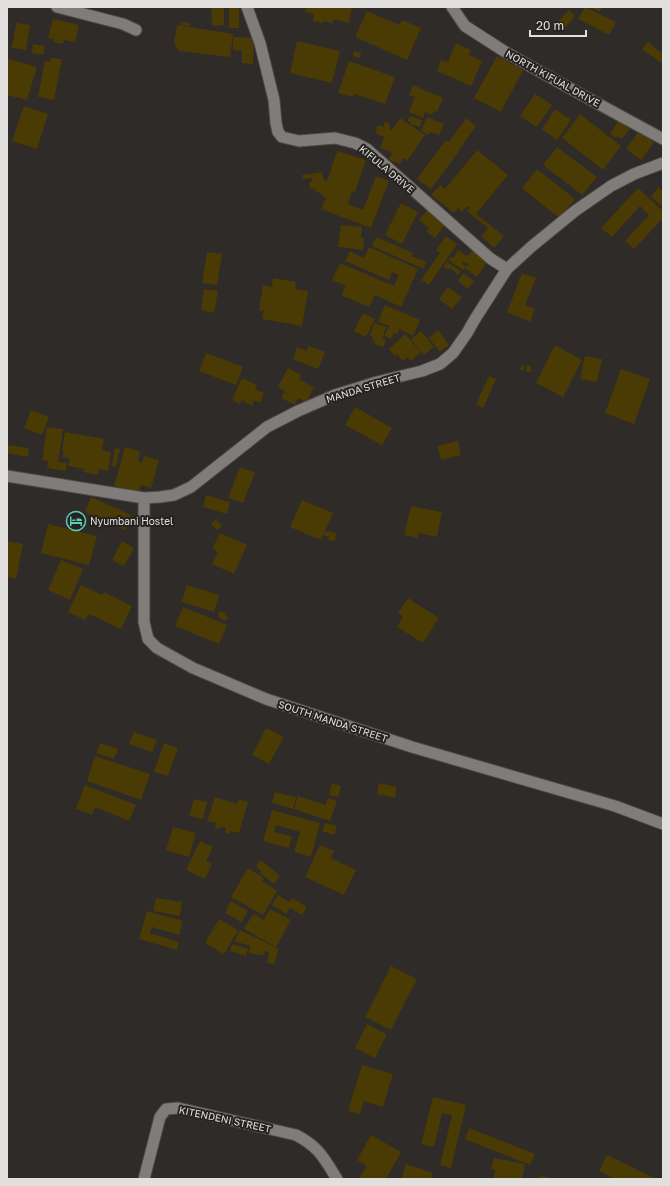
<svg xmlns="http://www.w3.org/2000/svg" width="670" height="1186" font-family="'Golos Text',sans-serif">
	<rect width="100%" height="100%" fill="#2f2b28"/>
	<path fill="#4a3a04" d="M211,7H224V25L212,26Z
		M229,7H239V28H229Z
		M307,7H352L349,23L333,19V23L323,21V23L313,21L314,14L305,12Z
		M585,7L616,22L609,35L578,19Z
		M591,7H602L599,12Z
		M569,10L575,16L565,28L558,22Z
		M367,11L399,25L402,20L421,28L407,60L355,37Z
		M53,19L79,25L75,42L64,40L63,44L53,42L54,39L48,38Z
		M181,22L190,23L189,26L181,25Z
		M16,23L30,25L26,50L12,48Z
		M177,25L233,34L230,57L179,51L174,43Z
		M233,37L254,38L253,64L242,63V51L233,50Z
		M297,41L340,51L332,83L290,73Z
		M648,42L663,54V60L661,63L642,49Z
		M456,43L471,50L469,55L482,61L471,86L437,71L441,60L448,62Z
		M33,44L45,46L43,55L32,53Z
		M354,51L361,53L360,58L353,57Z
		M497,56L523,70L501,112L474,98Z
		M51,58L62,59L54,100L38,97L45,61L50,62Z
		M9,59L37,67L27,100L7,95V65Z
		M349,61L395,77L385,104L355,94L352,97L338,93Z
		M413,85L443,98L437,112L434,111L432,115L425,112L423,118L409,112L415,97L409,95Z
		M535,94L552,105L537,127L520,116Z
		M24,106L48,114L37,149L12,141Z
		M555,109L571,120L557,140L542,129Z
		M580,114L621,146L603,170L562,138Z
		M409,116L422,120L420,127L410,124L411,122L408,121Z
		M427,117L444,124L439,135L430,132L428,135L421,131Z
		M400,118L425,135L407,161L403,158L400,164L389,160L392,153L380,148L384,137L375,133L378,125L384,127V122L390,123L389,129L392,130Z
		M466,118L476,126L459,150H460L431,189L417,179L446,140L449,142Z
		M618,121L630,129L622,139L618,136L615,138L610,134Z
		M639,131L654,142L641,160L626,149Z
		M557,147L597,177L582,195L543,165Z
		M477,150L508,175L476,214L504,236L494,248L481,236L488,228L467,211L470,208L467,206L462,212L458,208L454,213L431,195L440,185L445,189Z
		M337,151L366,160L355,192L352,191L348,204L363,210L376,176L389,181L371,228L321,209L326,198L322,196V194H320V192L316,193L315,188L310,189L309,182H312V178L303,179L302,175L322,172L324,181H327Z
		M537,169L575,199L559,218L522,188Z
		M658,187L663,191V207L651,197Z
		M638,188L663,211V218L634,249L625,241L649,215L640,206L612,237L601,228Z
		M401,203L418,212L402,244L385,235Z
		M429,208L447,222L435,238L426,231L429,228L419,220Z
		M341,225L362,227L361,238H364L363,250L338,247Z
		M446,236L457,244L429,285L421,280L440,253L436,250Z
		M376,237L413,253L412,256L426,262L424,269L372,246Z
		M369,247L418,269L401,307L375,295L369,307L341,295L346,286L332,280L340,263L394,286L399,275L392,272L389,280L345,261L350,251L364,258Z
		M458,250L467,256L473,250L488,261L477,277L465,268L468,264L463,262L462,264L466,266L463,270L448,260L450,257L453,258Z
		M207,252L222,254L217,285L202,283Z
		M447,262L461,271L458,275L450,268L448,270L443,266Z
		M463,273L474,281L468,289L458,281Z
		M522,273L536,278L525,305L535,309L530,322L507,312Z
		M273,278L296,282L295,289L308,291L302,326L262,319L264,311L259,310L263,285L272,287Z
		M448,287L462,297L452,309L439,299Z
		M204,289L218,291L214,313L201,310Z
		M385,305L420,320L413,336L400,329L397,334L394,333L391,339L384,336L389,326L378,322Z
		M363,313L375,319L366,337L354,331Z
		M374,323L386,327L382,339L386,340L383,347L374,344L375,342L372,341L373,337L370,336Z
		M438,330L449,345L440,352L429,338Z
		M421,331L434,347L424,355L411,339Z
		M405,334L421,352L411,361L408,357L403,361L397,354L395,356L389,349Z
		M555,345L582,360L563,397L536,383Z
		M309,346L325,352L318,369L293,359L297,347L306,351Z
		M206,353L243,367L236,385L199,371Z
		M585,356L602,359L597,382L580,379Z
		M521,365L525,366L524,370H520Z
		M527,365L531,366V372H526Z
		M288,368L301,375L299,379L314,388L306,402L298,398L295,405L281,398L285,391L278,387Z
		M621,369L650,379L634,424L605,413Z
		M489,376L496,379L483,408L476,404Z
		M242,378L257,385L255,389L264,393L260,403L254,400L252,406L242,400L240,404L232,400Z
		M355,407L392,428L382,445L345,425Z
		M31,410L49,417L42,435L24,428Z
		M47,427L63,429L58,462L67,463L66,471L47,468L48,461L42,460Z
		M65,432L104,439L102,450L111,452L108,471L99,469L98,475L83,472L84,469L68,466L70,459L62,457L64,451H62Z
		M458,441L461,455L441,460L437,446Z
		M7,445L29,448L28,457L7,453Z
		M125,447L140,451L138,461L142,463L144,456L159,460L151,488L141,485L139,492L114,486Z
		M115,448L120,449L116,467L112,466Z
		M240,467L255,473L243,503L228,498Z
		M206,495L230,502L227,514L203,507Z
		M91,497L131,515L125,530L85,512Z
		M302,500L333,513L321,540L290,527Z
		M411,506L442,512L437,537L419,533L417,538L404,535Z
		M216,519L222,526L217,530L211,524Z
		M48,524L97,536L89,565L41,553Z
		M325,531L336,533L335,541L328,540L329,537L324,535Z
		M220,533L247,545L234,574L212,564L218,552L212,549Z
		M7,541L23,544L16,579L7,577Z
		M122,541L134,548L124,566L112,560Z
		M61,560L83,569L70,600L48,590Z
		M81,585L102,595L104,592L132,606L121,629L89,614L85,620L68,612Z
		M187,585L219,595L214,612L182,602Z
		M408,598L439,618L423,643L397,627L403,617L398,613Z
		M183,607L227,625L219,644L175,626Z
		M219,611L226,613L225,615L228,616L227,620H222V618L218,617Z
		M266,728L284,737L269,764L252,755Z
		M134,732L157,740L152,752L129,744Z
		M100,743L118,749L114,759L96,753Z
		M164,743L178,748L168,776L154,772Z
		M95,756L150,774L141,800L87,781Z
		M332,783L341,786L338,797L329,795Z
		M379,783L397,787L395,798L377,794Z
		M85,785L136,805L129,821L95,807L92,815L76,809Z
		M275,792L296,797L293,809L272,803Z
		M298,796L326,805L328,798L337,801L330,821L294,809Z
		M215,797L237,804L239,799L248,802L239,833L230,831L229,834L225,833L226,828L220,827L219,829L215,828L216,823L207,821Z
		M194,799L207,802L203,819L189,816Z
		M272,810L320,823L311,857L294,852L300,832L276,825L274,832L292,836L289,848L263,841Z
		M325,823L337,826L334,835L322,831Z
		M173,827L196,833L189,857L166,850Z
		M200,841L213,847L206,861L212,864L205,879L186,870Z
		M320,845L334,851L331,858L356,870L344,895L305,877Z
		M261,860L280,876L274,884L260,873L261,871L256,866Z
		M248,868L264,878L262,881L277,891L263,915L231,897Z
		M278,895L289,902L292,898L307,907L302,915L290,908L286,914L272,905Z
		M156,898L182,902L180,916L153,911Z
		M231,901L248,911L242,922L225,913Z
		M270,909L291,920L276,947L244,929L253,914L264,920Z
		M147,911L183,921L179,935L152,927L150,933L179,942L177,950L139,939Z
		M219,919L238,930L224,954L205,943Z
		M240,930L279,949L274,964L267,963L269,952L265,951L263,956L249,953L250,946L234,941Z
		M232,944L248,949L246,956L230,951Z
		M391,966L417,979L391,1030L365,1017Z
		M367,1024L387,1034L375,1058L355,1048Z
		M362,1065L393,1074L383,1107L364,1101L360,1114L348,1111Z
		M433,1097L466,1105L451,1168L440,1165L452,1115L442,1113L434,1147L421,1144Z
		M469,1128L535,1154L530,1165L465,1139Z
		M371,1135L401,1152L386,1179H359L367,1166L357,1160Z
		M607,1155L656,1179H615L599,1171Z
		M494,1158L525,1164L522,1179L494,1178L495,1170L491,1169Z
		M406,1164L433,1173L431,1179H401Z
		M541,1175L551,1179H539Z"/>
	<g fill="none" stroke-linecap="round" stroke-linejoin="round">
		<g stroke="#4c4946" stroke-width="13">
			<path id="minor" d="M57,7L123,24L136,30
				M247,7L260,43L274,100L276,123L278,132L282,137L299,141L335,138L355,143L367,149L491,259L507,269
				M452,7L465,26L507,53L562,84L663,139
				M7,476L144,498L160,497L174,495L191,487L267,427L298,411L335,395L377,382L422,371L440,364L453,353L467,333L475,319L507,269L531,247L575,211L611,186L634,174L663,163
				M144,498V622L148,639L157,648L193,668L266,699L412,747L615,806L663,824
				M144,1179L160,1117L166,1109L178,1108L296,1135C319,1147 324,1158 337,1179"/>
		</g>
		<use href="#minor" stroke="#807c79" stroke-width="11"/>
	</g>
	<defs>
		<g id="hotel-ring" transform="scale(1)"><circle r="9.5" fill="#25221f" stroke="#5dceb9" stroke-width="1.5"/><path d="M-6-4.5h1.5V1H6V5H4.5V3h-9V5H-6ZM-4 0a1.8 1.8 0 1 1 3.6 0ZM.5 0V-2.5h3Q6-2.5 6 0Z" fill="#5dceb9"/></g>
	</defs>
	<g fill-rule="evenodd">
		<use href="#hotel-ring" x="76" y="521"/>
	</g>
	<g text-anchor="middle" stroke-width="4" stroke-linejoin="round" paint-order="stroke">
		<g font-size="10" fill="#e2e0de" stroke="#25221f">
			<text transform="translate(553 78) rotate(29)" y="4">NORTH KIFUAL DRIVE</text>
			<text transform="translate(387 169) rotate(40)" y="4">KIFULA DRIVE</text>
			<text transform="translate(363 388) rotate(-17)" y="4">MANDA STREET</text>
			<text transform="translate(333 721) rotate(18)" y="4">SOUTH MANDA STREET</text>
			<text transform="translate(225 1119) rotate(12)" y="4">KITENDENI STREET</text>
		</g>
		<g font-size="10" fill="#e2e0de" stroke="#25221f" text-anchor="start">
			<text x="90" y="525">Nyumbani Hostel</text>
		</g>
	</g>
	<rect width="670" height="1186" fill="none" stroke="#e2e0de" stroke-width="16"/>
	<path d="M530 30v6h56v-6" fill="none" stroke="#e2e0de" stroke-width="2"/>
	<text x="536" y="30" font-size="12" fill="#e2e0de" stroke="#25221f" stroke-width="3" paint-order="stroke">20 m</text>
</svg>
